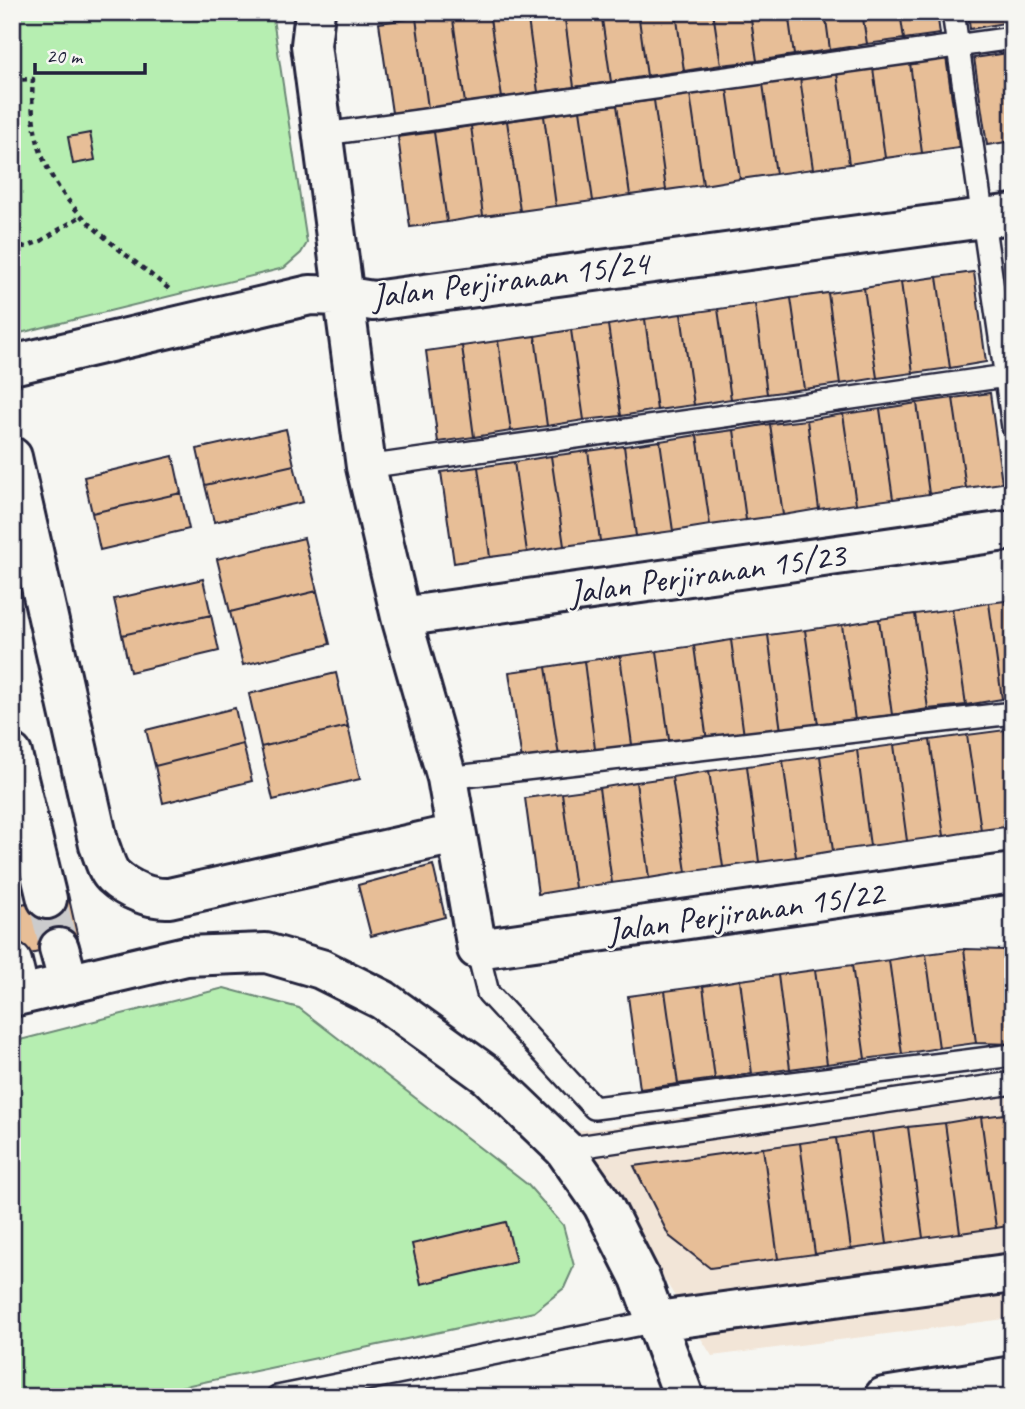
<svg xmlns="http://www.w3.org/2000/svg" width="1025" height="1409" font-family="Caveat,sans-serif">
	<rect width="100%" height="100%" fill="#f6f6f2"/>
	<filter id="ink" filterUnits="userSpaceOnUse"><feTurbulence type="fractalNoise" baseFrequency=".0143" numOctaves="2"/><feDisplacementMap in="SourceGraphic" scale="14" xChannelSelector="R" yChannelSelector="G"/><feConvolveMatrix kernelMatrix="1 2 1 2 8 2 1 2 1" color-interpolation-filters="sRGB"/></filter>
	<g filter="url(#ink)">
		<path fill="#f2e5d7" d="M1013,1070V1318L712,1356L572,1131L615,1127Z"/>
		<path fill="#b6eeb1" stroke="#6c8876" stroke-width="2" d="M12,12H272L307,243L301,253L284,268L12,335Z
			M224,988L299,1008L528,1185L563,1225L574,1266L564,1288L534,1312L133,1397H12V1042Z"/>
		<path fill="#e7be97" stroke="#22223b" stroke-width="2" d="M489,12H527L538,92L502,98Z
			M489,12L502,98L465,103L452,13Z
			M527,12H564L574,87L538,92Z
			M564,12H601L611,82L574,87Z
			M601,12H638L647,76L611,82Z
			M638,12H676L684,71L647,76Z
			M676,12H713L721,65L684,71Z
			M713,12H750L757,61L721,65Z
			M750,12H788L794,55L757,61Z
			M788,12H825L830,50L794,55Z
			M825,12H862L867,44L830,50Z
			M862,12H900L904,39L867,44Z
			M900,12H937L940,34L904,39Z
			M968,12H1002L1004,23L970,29Z
			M1002,12H1013V22L1004,23Z
			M452,13L465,103L428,108L416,18Z
			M416,18L428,108L392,113L379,23Z
			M1008,53L1013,85V141L987,145L974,58Z
			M946,57L959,148L922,153L910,63Z
			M910,63L922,153L885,158L873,68Z
			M873,68L885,158L849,164L837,73Z
			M837,73L849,164L813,169L800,78Z
			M800,78L813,169L776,174L763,84Z
			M763,84L776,174L740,179L727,89Z
			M727,89L740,179L703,185L690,94Z
			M690,94L703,185L666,190L654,100Z
			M654,100L666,190L630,195L617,105Z
			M617,105L630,195L593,201L580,110Z
			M580,110L593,201L556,206L544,116Z
			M544,116L556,206L520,211L507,121Z
			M507,121L520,211L483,216L471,126Z
			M471,126L483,216L447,222L434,132Z
			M434,132L447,222L410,227L398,137Z
			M90,133L95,160L73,164L68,137Z
			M1013,265V321L1005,266Z
			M974,272L986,362L950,368L937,277Z
			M937,277L950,368L913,373L901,282Z
			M901,282L913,373L877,378L864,288Z
			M864,288L877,378L840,384L828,293Z
			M828,293L840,384L804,389L791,298Z
			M791,298L804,389L767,394L755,304Z
			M755,304L767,394L731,399L718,309Z
			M718,309L731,399L694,405L681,314Z
			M681,314L694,405L657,410L645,319Z
			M645,319L657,410L621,416L608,325Z
			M608,325L621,416L584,420L571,330Z
			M571,330L584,420L547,426L535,336Z
			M535,336L547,426L511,431L498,341Z
			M498,341L511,431L474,437L462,346Z
			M462,346L474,437L438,442L426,351Z
			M990,393L1002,483L966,488L953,398Z
			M953,398L966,488L929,494L917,403Z
			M917,403L929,494L893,499L880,409Z
			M880,409L893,499L856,504L843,414Z
			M843,414L856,504L819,509L807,420Z
			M807,420L819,509L783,515L770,424Z
			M770,424L783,515L746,520L734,430Z
			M286,429L294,465L205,485L197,449Z
			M734,430L746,520L710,525L697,435Z
			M697,435L710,525L673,531L660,441Z
			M660,441L673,531L636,536L624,446Z
			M624,446L636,536L600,541L588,451Z
			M588,451L600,541L564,546L551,456Z
			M173,456L181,493L92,513L84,477Z
			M551,456L564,546L527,552L514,462Z
			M514,462L527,552L490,557L478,467Z
			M294,465L303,502L214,522L205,485Z
			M478,467L490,557L454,563L441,472Z
			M181,493L189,529L100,550L92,513Z
			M304,538L317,591L230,612L217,559Z
			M203,579L211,615L122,635L114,599Z
			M317,591L330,644L243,665L230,612Z
			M1013,600V698L1002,699L989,603Z
			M989,603L1002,699L966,705L952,609Z
			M952,609L966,705L928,709L915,614Z
			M915,614L928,709L892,715L879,619Z
			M211,615L219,651L130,672L122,635Z
			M879,619L892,715L855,720L842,625Z
			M842,625L855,720L818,725L805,630Z
			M805,630L818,725L781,731L768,635Z
			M768,635L781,731L744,736L731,640Z
			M731,640L744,736L707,741L694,646Z
			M694,646L707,741L670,747L657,651Z
			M657,651L670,747L633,752L620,656Z
			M620,656L633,752L596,757L584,661Z
			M584,661L596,757L560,763L546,667Z
			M546,667L560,763L523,768L509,672Z
			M336,673L348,726L261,747L249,694Z
			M235,708L243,744L155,766L146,730Z
			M348,726L360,779L273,800L261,747Z
			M1013,728V789L1005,730Z
			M1005,730L1013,789V826L981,830L967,735Z
			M967,735L981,830L944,836L930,740Z
			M930,740L944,836L907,841L894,745Z
			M243,744L252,781L163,803L155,766Z
			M894,745L907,841L870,846L857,750Z
			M857,750L870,846L833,851L820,756Z
			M820,756L833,851L796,857L783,761Z
			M783,761L796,857L759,862L747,766Z
			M747,766L759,862L723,867L709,771Z
			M709,771L723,867L686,872L672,777Z
			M672,777L686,872L649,878L636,782Z
			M636,782L649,878L612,883L599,788Z
			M599,788L612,883L575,888L562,793Z
			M562,793L575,888L538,894L525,798Z
			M433,865L445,917L371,936L358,885Z
			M68,894L79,943L12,958V906Z
			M964,949L1006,950L1013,1004V1044L976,1043Z
			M964,949L976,1043L939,1048L926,954Z
			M1013,949V1004L1006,950Z
			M926,954L939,1048L902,1054L889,960Z
			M889,960L902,1054L865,1059L852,965Z
			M852,965L865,1059L827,1064L815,970Z
			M815,970L827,1064L790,1069L778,975Z
			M778,975L790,1069L752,1074L740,980Z
			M740,980L752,1074L715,1079L703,986Z
			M703,986L715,1079L678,1084L665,991Z
			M665,991L678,1084L640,1089L628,996Z
			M1013,1113V1225L996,1228L981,1117Z
			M981,1117L996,1228L960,1233L945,1123Z
			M945,1123L960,1233L923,1238L908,1127Z
			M908,1127L923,1238L887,1244L872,1132Z
			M872,1132L887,1244L851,1249L836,1138Z
			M836,1138L851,1249L815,1254L800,1143Z
			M800,1143L815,1254L778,1259L763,1148Z
			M763,1148L778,1259L710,1268L669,1236L634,1166Z
			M506,1222L516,1262L421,1284L412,1244Z"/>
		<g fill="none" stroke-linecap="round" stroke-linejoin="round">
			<path stroke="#cccccd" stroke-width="38" stroke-dasharray="38 19" stroke-linecap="butt" d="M47,899L59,948"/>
			<g stroke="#22223b" stroke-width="26">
				<path id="lane" d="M953,12L1013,427
					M325,134L1013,38
					M366,467L1013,375
					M447,778L1013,713
					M477,949L488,993L594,1108L1013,1055
					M564,1149L1013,1083
					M277,1397L657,1321"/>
			</g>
			<g stroke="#22223b" stroke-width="44">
				<path id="street" d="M315,12L311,45L366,467L401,617L447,778L477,949L1013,873
					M12,365L310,295L342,296L373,301L1013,214
					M12,457L99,845C103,854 106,869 113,876C128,890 150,899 169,898L456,834
					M401,617L1013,530
					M12,754L47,899
					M59,948L69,984
					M12,962L20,995
					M12,997L186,956L266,953L321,969L383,1000L487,1075L564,1149L603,1205L640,1278L684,1397
					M657,1321L1013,1273"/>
			</g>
			<g stroke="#22223b" stroke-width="44">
				<path id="secondary" d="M884,1397L1013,1376"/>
			</g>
			<path stroke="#22223b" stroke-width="4.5" stroke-dasharray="5 5" stroke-linecap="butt" d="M12,80L33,79C24,188 94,228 169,289
				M12,243L25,247L41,241L81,216"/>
			<use href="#lane" stroke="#f6f6f2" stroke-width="21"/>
			<use href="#street" stroke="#f6f6f2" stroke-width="38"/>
			<use href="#secondary" stroke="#f6f6f2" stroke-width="38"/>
		</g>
	</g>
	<g text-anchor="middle" stroke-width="5" stroke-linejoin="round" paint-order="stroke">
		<g font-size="35" fill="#22223b" stroke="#f6f6f2">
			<text transform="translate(510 279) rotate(-7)" y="12">Jalan Perjiranan 15/24</text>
			<text transform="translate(707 573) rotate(-8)" y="12">Jalan Perjiranan 15/23</text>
			<text transform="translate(745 911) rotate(-8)" y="12">Jalan Perjiranan 15/22</text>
		</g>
	</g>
	<rect width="1025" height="1409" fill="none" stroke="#f6f6f2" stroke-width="42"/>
	<rect x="21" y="21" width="983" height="1367" fill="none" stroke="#22223b" stroke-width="2.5" filter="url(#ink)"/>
	<path d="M35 63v10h110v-10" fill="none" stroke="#22223b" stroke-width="3.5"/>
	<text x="46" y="63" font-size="21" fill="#22223b" stroke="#f6f6f2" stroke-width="5" paint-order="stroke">20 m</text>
</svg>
